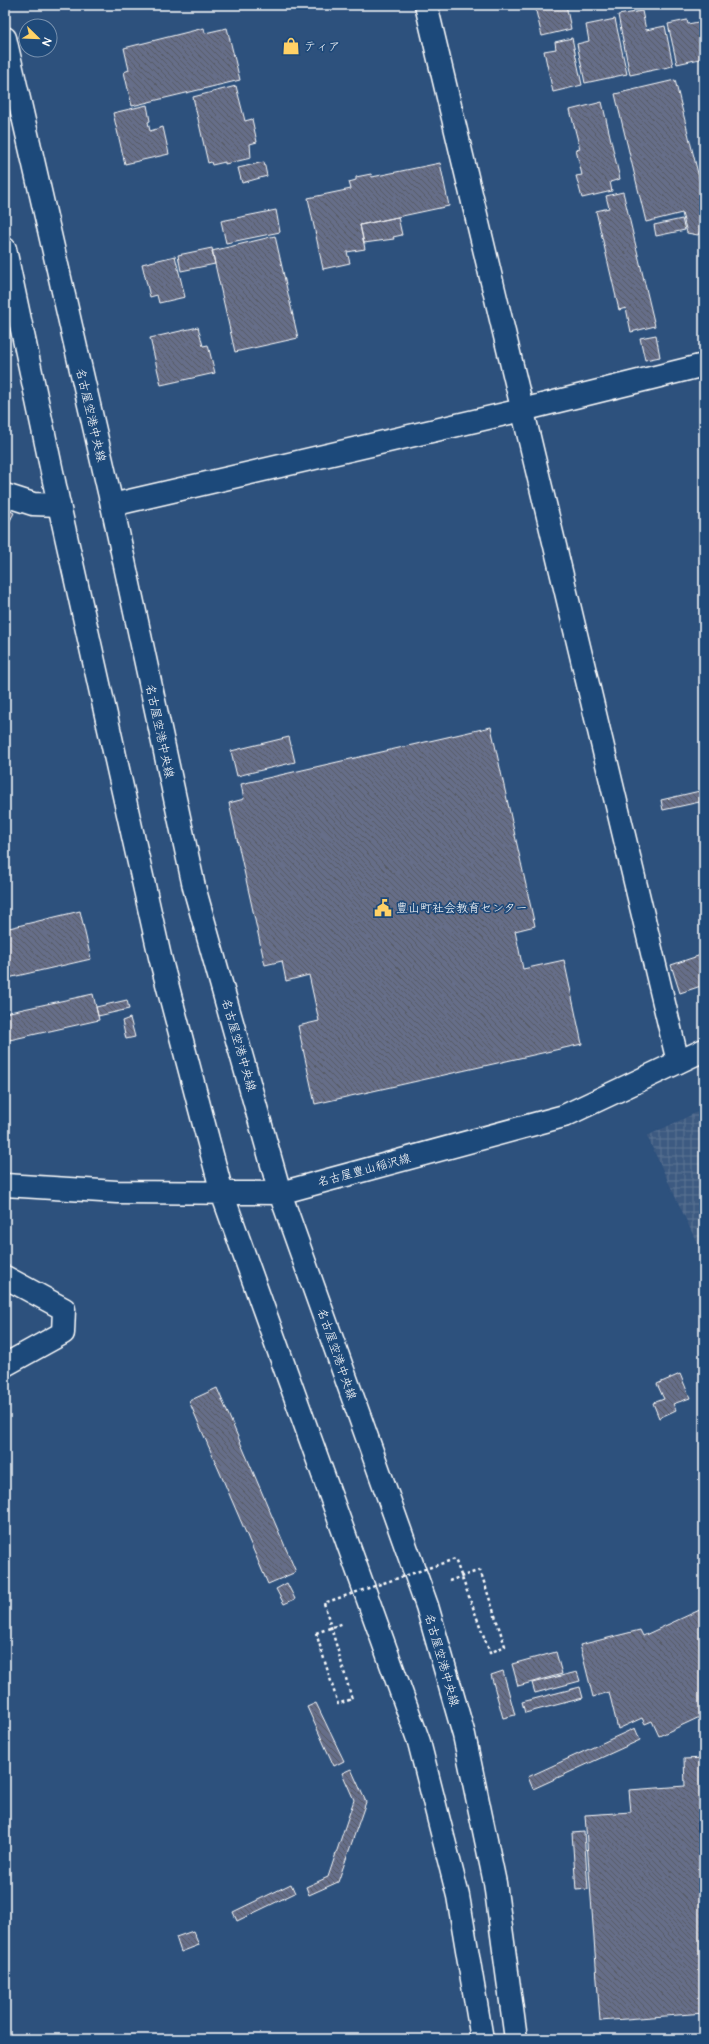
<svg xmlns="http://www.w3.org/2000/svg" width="709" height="2044" font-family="'Architects Daughter','Klee One',sans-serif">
	<defs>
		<pattern id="industrial-grid" width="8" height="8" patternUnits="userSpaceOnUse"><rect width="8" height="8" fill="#3e5a81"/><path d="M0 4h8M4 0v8" fill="none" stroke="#5b7394"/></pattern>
		<pattern id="building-back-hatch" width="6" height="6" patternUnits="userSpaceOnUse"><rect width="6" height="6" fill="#666e89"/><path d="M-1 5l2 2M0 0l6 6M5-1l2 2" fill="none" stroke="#565a64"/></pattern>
	</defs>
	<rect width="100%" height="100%" fill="#2d517d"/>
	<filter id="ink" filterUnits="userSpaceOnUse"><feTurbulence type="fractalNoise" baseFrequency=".025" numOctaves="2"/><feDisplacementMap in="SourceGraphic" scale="8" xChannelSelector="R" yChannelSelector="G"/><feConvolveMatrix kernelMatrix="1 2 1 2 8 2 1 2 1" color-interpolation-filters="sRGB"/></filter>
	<g filter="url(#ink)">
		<path fill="url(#industrial-grid)" d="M704,1109V1258L647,1136Z"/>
		<path fill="url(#building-back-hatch)" stroke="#fff" d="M545,5H566L571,29L542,36L535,7Z
			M642,11L646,30L665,26L673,66L630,75L618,15Z
			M615,19L627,74L585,83L577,44L589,41L586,25Z
			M687,20L688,24L703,21L704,58L677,64L668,24Z
			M204,28L205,33L227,28L240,80L132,106L124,72L129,70L124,48Z
			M572,38L582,85L553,92L544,51L556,49L555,42Z
			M675,80L704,198V215L700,216L702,228L698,235L687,233L682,213L646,222L615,94Z
			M236,86L245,121L252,119L257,142L250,144L251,158L225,164V162L212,165L211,162L208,163L193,97Z
			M602,102L620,179L610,182L612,191L582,198L576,176L582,175L576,150L580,149L570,110Z
			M147,105L150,121L148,122L150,131L163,127L169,154L125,164L113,113Z
			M264,162L267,176L242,183L238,168Z
			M440,163L449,206L360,225L365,249L347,252L350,263L323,269L308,198L351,189L349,182L356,180V177L371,174L372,177Z
			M623,192L655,326L631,332L626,308L619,310L596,211L609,208L606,196Z
			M276,210L280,232L226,243L221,221Z
			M398,217L402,235L393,237L394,239L364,243L360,225Z
			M682,219L685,230L656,236L654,225Z
			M275,236L298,338L235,352L212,251Z
			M212,248L215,264L181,271L178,255Z
			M175,256L185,297L159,303L157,295L150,297L142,264Z
			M198,327L203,346L208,345L215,373L161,385L150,338Z
			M656,335L660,357L645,360L640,338Z
			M5,508L14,513L5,530Z
			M491,727L535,926L515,931L523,969L564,960L582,1044L315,1104L298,1026L319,1021L309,975L286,981L282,961L265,965L229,803L244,799L241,784Z
			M289,737L295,762L237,776L231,751Z
			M704,790V801L663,810L661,800Z
			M80,911L91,959L8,978L5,965V929Z
			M704,954V985L680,993L671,965Z
			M93,994L99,1020L5,1041V1013Z
			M127,1000L129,1009L98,1016L96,1007Z
			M130,1018L135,1037L126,1039L122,1021Z
			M680,1374L690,1398L673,1404L676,1410L659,1418L653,1403L664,1399L657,1384Z
			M217,1388L296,1572L268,1584L189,1401Z
			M287,1583L295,1599L284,1604L276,1589Z
			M704,1608V1715L659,1736L652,1721L645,1724L642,1718L618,1729L609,1692L593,1697L580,1645L640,1630L643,1636Z
			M556,1652L562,1674L518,1686L512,1664Z
			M503,1671L515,1715L503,1718L491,1675Z
			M577,1672L580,1681L535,1693L532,1683Z
			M580,1687L583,1698L525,1713L522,1702Z
			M316,1703L344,1761L334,1766L307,1707Z
			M635,1728L640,1740L533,1789L528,1777Z
			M704,1758V2013L600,2021L585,1815L631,1812L629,1790L685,1786L684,1759Z
			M351,1769L366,1802L338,1882L309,1895L306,1887L328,1877L354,1800L342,1773Z
			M584,1832L588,1889L576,1890L572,1833Z
			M291,1884L295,1893L237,1921L233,1912Z
			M193,1931L199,1945L181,1952L176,1937Z"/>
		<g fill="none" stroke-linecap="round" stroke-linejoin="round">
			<g stroke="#fff" stroke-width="25">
				<path id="minor" d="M426,5L678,1062
					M5,495L33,504L59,505
					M112,505L522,410L704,365
					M5,1277L64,1309L63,1333L5,1365"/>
			</g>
			<g stroke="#fff" stroke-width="25">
				<path id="major" d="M5,38L112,505L194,887L280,1193L427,1606L464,1735L495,1883L516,2039
					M5,249L59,505L160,957L222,1193L419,1742L458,1896L482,2039
					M5,1185L117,1192L280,1193L564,1116L704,1050"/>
			</g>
			<path stroke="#fff" stroke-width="2.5" stroke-dasharray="3 3" stroke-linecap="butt" d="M449,1581L480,1570
				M316,1633L344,1623"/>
			<use href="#minor" stroke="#1f4a7a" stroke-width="22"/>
			<use href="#major" stroke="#1f4a7a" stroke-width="22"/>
			<path stroke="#fff" stroke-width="2.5" stroke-dasharray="3 3" stroke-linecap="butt" d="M316,1633L338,1704L352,1699L324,1603L455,1559L490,1653L505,1646L480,1570"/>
		</g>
	</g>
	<defs>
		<g id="shop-bare" transform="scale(1.38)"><path d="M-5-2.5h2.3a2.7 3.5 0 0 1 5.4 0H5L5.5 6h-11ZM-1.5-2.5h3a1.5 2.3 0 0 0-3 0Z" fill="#ffd166" stroke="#1f4a7a" stroke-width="2.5" paint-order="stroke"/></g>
		<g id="civic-bare" transform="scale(1.38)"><path d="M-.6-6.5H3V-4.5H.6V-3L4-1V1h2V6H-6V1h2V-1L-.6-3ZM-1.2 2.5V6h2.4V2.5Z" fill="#ffd166" stroke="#1f4a7a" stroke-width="2.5" paint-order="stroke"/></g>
	</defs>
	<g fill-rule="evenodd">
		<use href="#shop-bare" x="291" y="46"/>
		<use href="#civic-bare" x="383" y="908"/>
	</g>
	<g text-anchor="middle" stroke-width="3.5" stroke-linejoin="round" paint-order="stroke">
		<g font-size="12" fill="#fff" stroke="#1f4a7a" text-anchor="start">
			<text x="304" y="50">ティア</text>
			<text x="396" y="912">豊山町社会教育センター</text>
		</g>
		<g font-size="12" fill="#fff" stroke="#1f4a7a">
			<text transform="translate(91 415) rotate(77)" y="4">名古屋空港中央線</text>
			<text transform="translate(160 731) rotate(78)" y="4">名古屋空港中央線</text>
			<text transform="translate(239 1045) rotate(74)" y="4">名古屋空港中央線</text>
			<text transform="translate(364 1170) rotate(-15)" y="4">名古屋豊山稲沢線</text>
			<text transform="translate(337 1354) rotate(71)" y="4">名古屋空港中央線</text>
			<text transform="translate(442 1660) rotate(74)" y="4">名古屋空港中央線</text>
		</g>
	</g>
	<rect width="709" height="2044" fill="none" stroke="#1f4a7a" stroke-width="20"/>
	<rect x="10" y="10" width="689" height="2024" fill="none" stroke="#fff" stroke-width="1.5" filter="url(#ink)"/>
	<g transform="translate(38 38) rotate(113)"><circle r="19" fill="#1f4a7a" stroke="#7992af"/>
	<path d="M0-3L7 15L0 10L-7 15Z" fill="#ffd166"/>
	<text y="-6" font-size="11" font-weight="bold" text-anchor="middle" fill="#ffffff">N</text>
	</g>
</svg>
